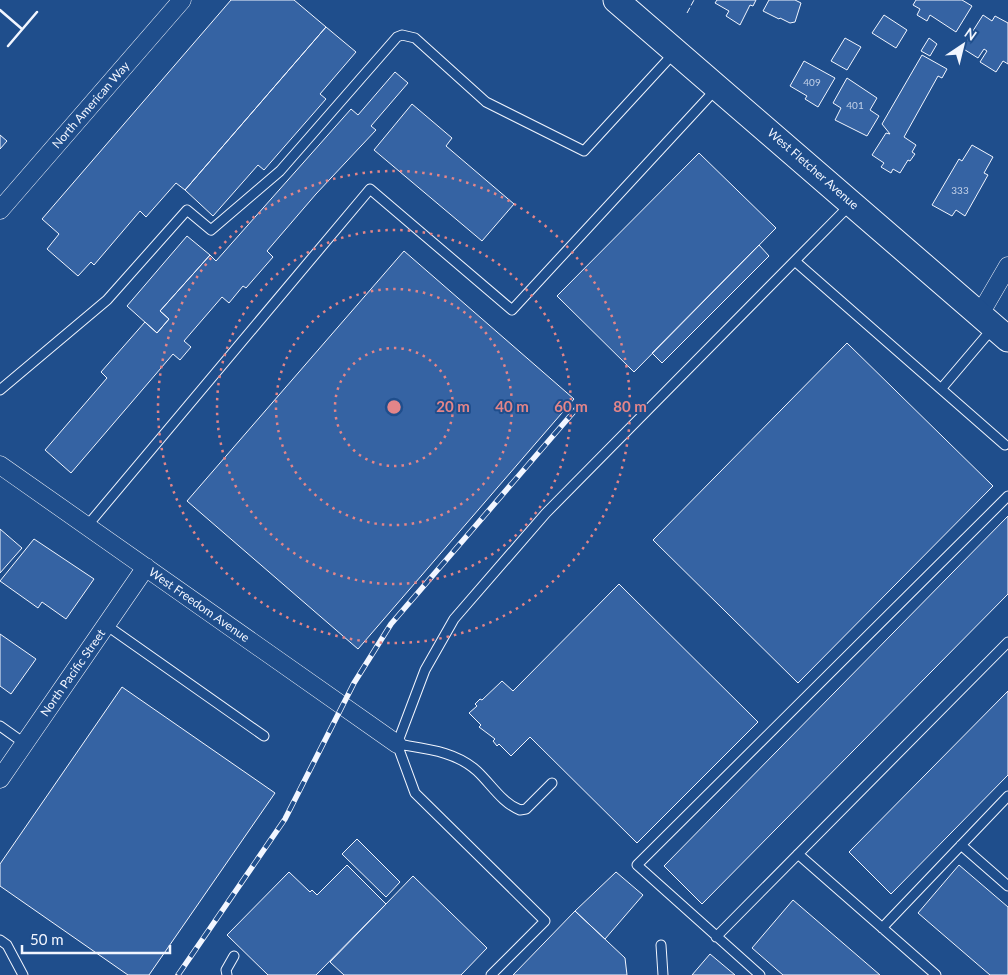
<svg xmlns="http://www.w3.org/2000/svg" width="1008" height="975" font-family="Lato,sans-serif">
	<rect width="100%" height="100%" fill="#1f4e8c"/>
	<path fill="#3563a3" stroke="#f2f6ff" d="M231,0H294L326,27L185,190L176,183L146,217L140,211L94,265L91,262L78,276L47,249L59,234L42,219Z
		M717,0H756L753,6L750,5L740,25L726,16L729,11L715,3Z
		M769,0H795L801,3L795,22L790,23L780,18L779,19L763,11Z
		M916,0H962L972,6L956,32L930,15L927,21L917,15L920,9L913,5Z
		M884,15L907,30L896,48L872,33Z
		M983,15L992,21L995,16L1008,23V64L1003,61L996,72L980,62L987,51L984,49L978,58L962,48Z
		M326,27L356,52L320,94L326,99L264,170L258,165L213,216L185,190Z
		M845,38L861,47L847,70L831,61Z
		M929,38L937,44L930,56L921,51Z
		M922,55L947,69L942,78L938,76L904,137L916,145L912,152L915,154L910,161L908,160L900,173L893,169L891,173L881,167L884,163L872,155L886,133L890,134L882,124Z
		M804,61L835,78L818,107L805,99L807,96L790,86Z
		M395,72L408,83L371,126L376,130L316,194L267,251L273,257L246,288L243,286L229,303L222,297L184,341L191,347L180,360L173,354L71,473L45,450L107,378L101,372L145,322L157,333L169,319L160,311L210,255L216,261L351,109L358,115Z
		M847,78L877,98L870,110L879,116L867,136L835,120L841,108L833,103Z
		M412,104L452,138L446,146L514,204L482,241L374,150Z
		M0,135L7,141L0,149Z
		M972,145L993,157L984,173L988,175L965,216L956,210L952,216L932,205L959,159L962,161Z
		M699,153L776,228L634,372L557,296Z
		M187,236L210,255L160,311L169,319L157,333L127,306Z
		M759,245L769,256L662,363L652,353Z
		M404,251L574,399L358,649L187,501Z
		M847,343L993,486L798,683L653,540Z
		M1008,516V594L702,904L664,866Z
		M0,529L22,548L0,573Z
		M34,539L94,579L66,619L42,602L38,608L0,581Z
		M619,584L758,722L637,843L530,737L511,756L499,744L497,746L493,741L495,739L479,727L481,725L469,713L477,706L475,704L480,699L482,700L502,681L513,691Z
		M0,634L36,659L11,694L0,686Z
		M122,687L275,793L149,975H128L0,886V864Z
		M1008,691V775L891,894L849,852Z
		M357,839L400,882L386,897L342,854Z
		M347,865L386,904L316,975H268L227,935L289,872L310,892L312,890L317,895Z
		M959,865L1008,907V975H990L918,913Z
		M616,872L643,895L605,939L575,911Z
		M413,876L487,948L461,975H344L330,962Z
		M793,900L880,975H783L752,948Z
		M575,911L625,958L627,975H513Z
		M710,954L735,975H692Z"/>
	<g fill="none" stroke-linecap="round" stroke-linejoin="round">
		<g stroke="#f2f6ff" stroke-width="11">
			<path id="lane" d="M796,262L1005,445
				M941,389L992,329
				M0,390L107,300L187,210L211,230L280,171L397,37L402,35L415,38L486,102L584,151L674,53
				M87,526L370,189L512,310L717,88
				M106,625L264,736
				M0,726L24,743
				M397,744C426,749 455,751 477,771C491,784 502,803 520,810L526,809L552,783
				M961,845L1008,886
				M798,854L936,975
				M882,928L1008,796
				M716,937L1008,642
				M0,940L7,945L23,975
				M661,945L663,975
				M227,975L226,970L234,956
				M491,975L545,921L415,793L397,744L425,670L454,619L546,513L850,205
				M760,975L637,865L1008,496"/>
		</g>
		<g stroke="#f2f6ff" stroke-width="19">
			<path id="street" d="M0,210L182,0
				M980,314L1008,266
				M0,465L397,744
				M0,779L146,567"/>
		</g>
		<g stroke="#f2f6ff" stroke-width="27">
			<path id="secondary" d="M616,0L1008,339"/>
		</g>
		<use href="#lane" stroke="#1f4e8c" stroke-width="9"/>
		<use href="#street" stroke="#1f4e8c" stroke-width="18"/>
		<use href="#secondary" stroke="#1f4e8c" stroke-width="25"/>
		<g stroke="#f2f6ff" stroke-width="5.5">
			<path id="rail" d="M178,975L285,819L354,683L391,624L577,408"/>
		</g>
		<use href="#rail" stroke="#1f4e8c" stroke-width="4" stroke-dasharray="11" stroke-linecap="butt"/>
		<path stroke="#f2f6ff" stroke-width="1" stroke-dasharray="6 2.5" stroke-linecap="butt" d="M687,13L694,0"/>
		<path stroke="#f2f6ff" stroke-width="2.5" d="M0,10L22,29
			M8,46L37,12"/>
	</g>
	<g fill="none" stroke="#e38589" stroke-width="2.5" stroke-dasharray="2.5 5">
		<circle cx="394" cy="407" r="59"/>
		<circle cx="394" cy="407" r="118"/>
		<circle cx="394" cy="407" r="177"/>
		<circle cx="394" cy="407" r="236"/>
	</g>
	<g text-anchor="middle" stroke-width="4" stroke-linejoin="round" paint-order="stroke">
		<g font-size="10" fill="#c3d1e8">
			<text x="812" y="86">409</text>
			<text x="855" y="109">401</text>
			<text x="960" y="194">333</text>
		</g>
		<g font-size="12" fill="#f2f6ff" stroke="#1f4e8c">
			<text transform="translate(91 105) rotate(-49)" y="4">North American Way</text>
			<text transform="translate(813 169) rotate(41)" y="4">West Fletcher Avenue</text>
			<text transform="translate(199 605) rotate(35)" y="4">West Freedom Avenue</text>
			<text transform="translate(73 673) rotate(-55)" y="4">North Pacific Street</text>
		</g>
	</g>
	<circle cx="394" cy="407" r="8" fill="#e38589" stroke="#1f4e8c" stroke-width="2.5"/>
	<g font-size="15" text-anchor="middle" font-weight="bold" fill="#e38589" stroke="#1f4e8c" stroke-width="4" stroke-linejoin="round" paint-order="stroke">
		<text x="453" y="412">20 m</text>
		<text x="512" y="412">40 m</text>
		<text x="571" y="412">60 m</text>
		<text x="630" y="412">80 m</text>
	</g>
	<g transform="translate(963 45) rotate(35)" stroke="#1f4e8c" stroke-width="4" paint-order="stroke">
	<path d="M0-4L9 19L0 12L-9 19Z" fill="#f2f6ff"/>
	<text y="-8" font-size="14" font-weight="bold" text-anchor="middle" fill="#f2f6ff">N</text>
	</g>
	<path d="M22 945v8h148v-8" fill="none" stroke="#f2f6ff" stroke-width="2.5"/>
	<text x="30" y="945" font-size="15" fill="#f2f6ff" stroke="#1f4e8c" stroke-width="4" paint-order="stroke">50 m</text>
</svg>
